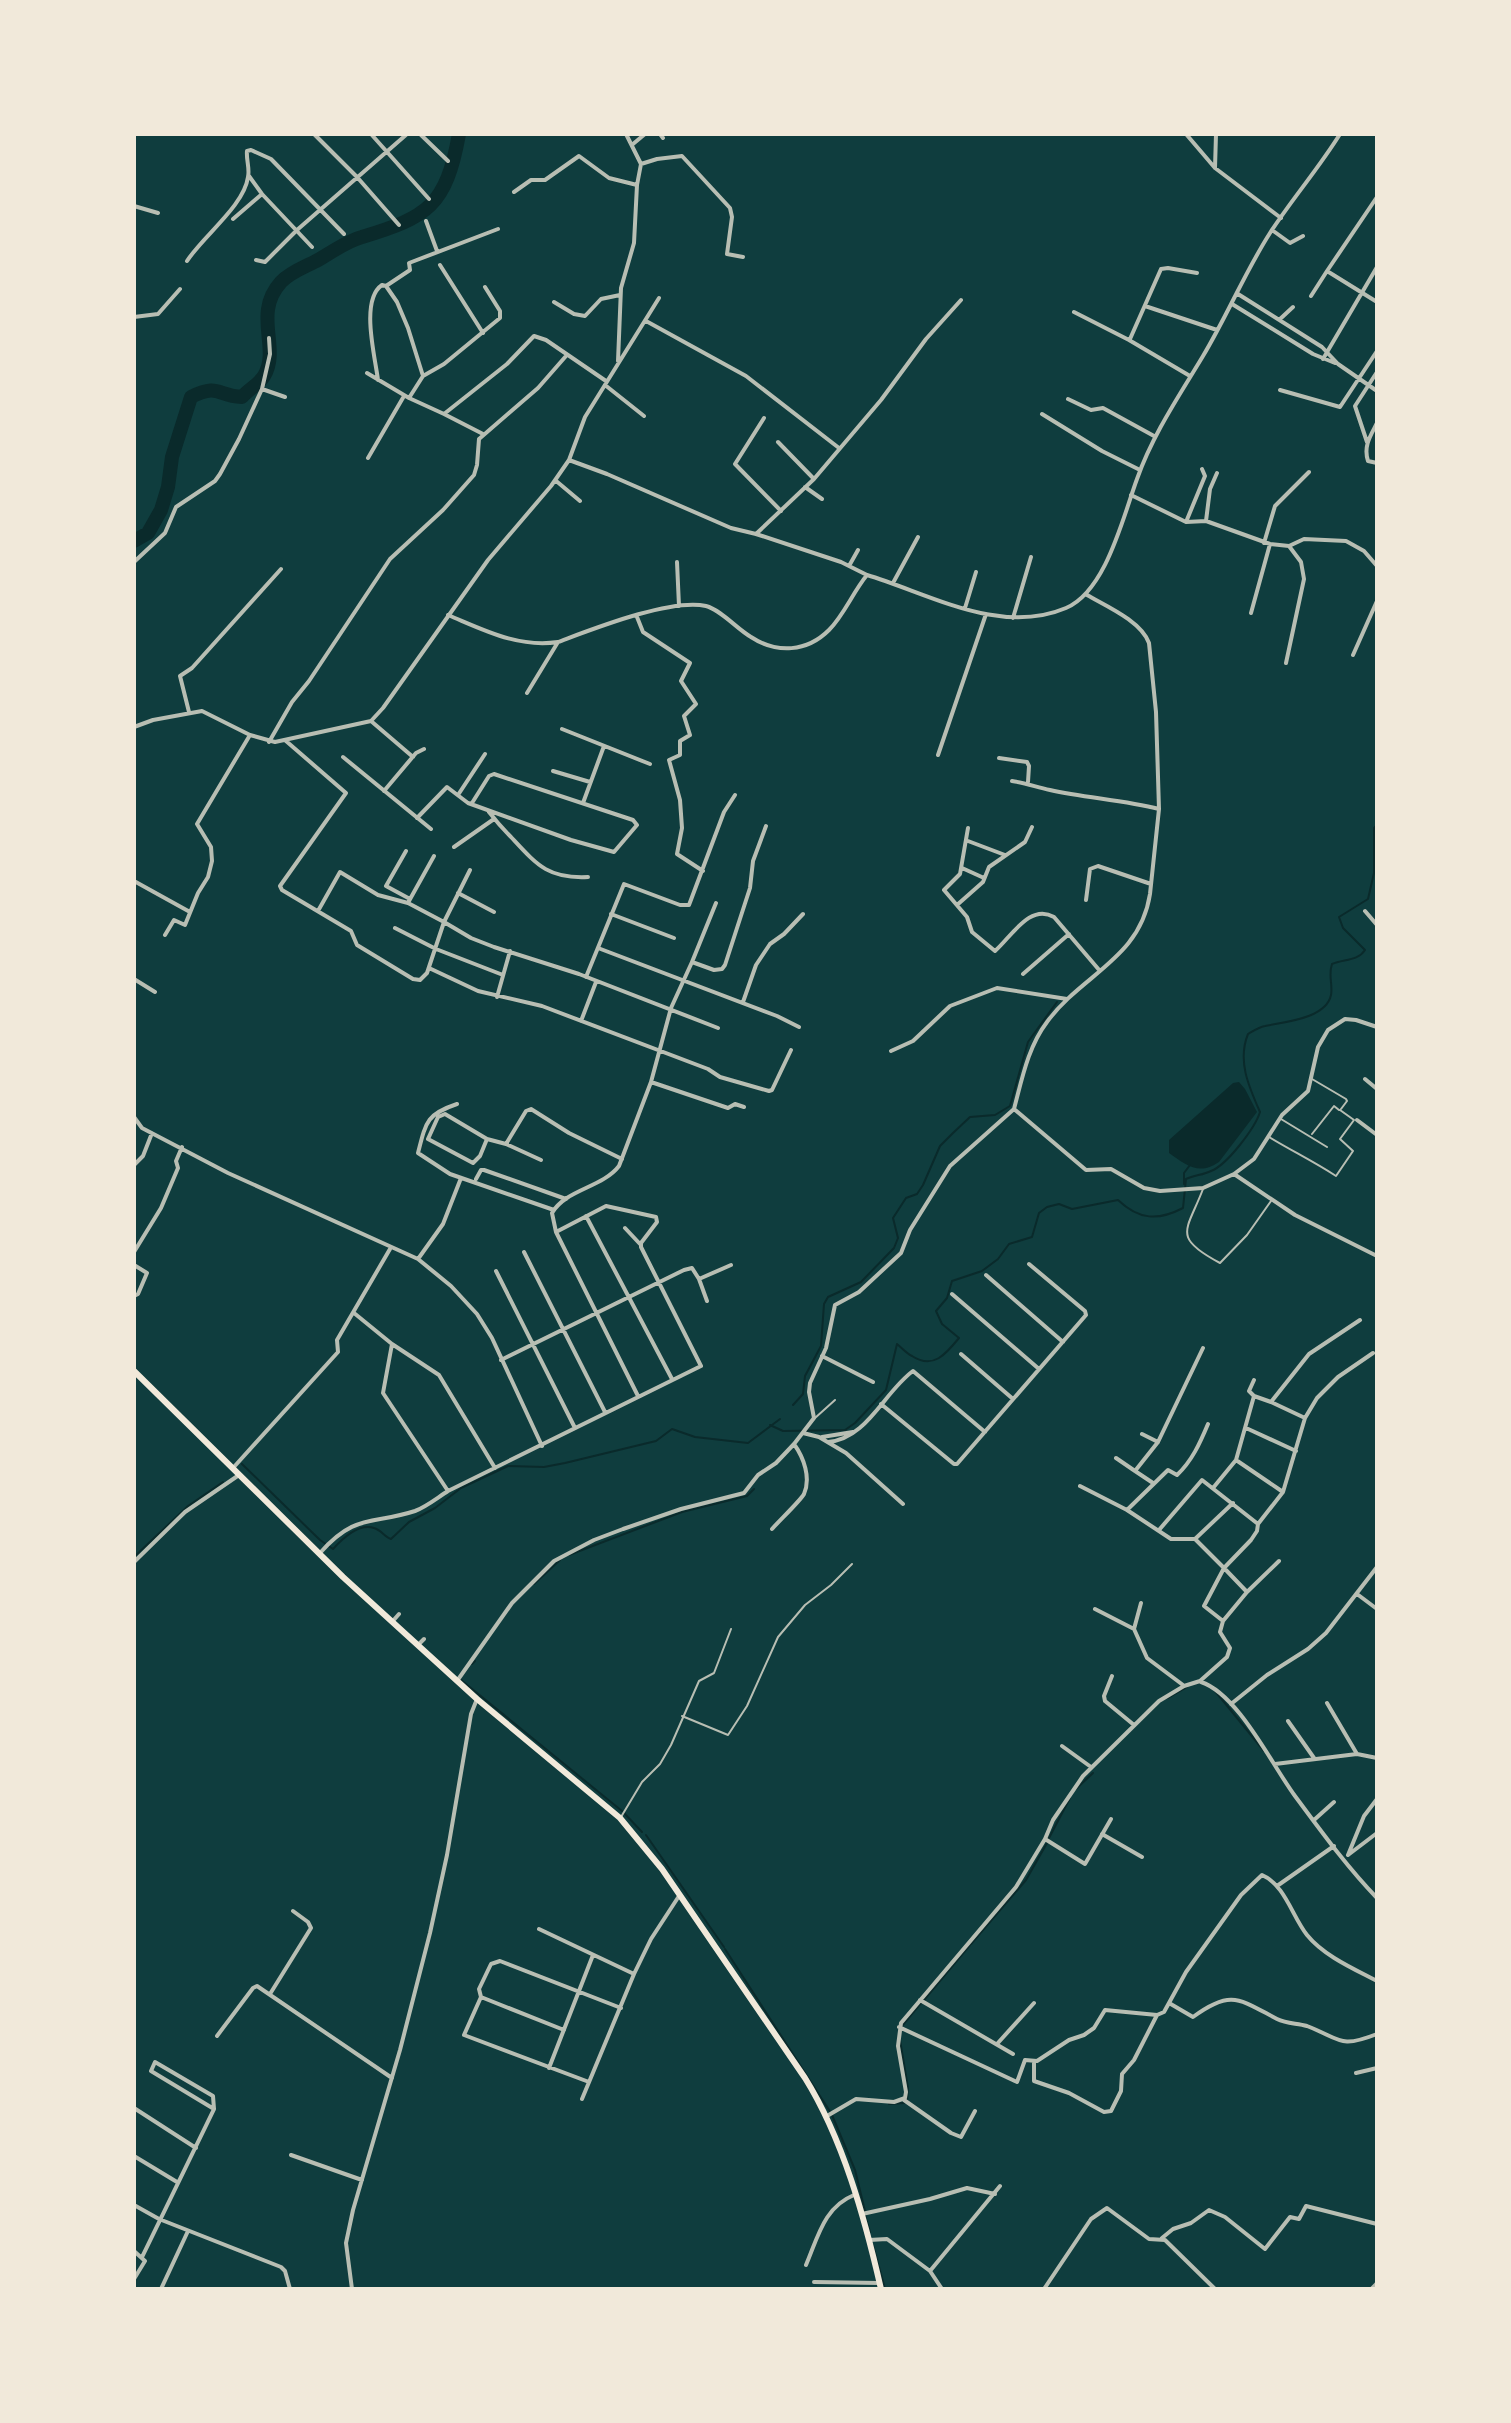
<svg xmlns="http://www.w3.org/2000/svg" width="1511" height="2423" font-family="Karla,sans-serif">
	<rect width="100%" height="100%" fill="#0f3d3e"/>
	<path fill="#0a2a2b" d="M1239,1082L1245,1089L1257,1112L1219,1162C1199,1176 1186,1165 1169,1153V1140L1233,1083Z"/>
	<g fill="none" stroke-linecap="round" stroke-linejoin="round">
		<path stroke="#0a2a2b" stroke-width="2" d="M1184,1184V1173L1190,1165
			M793,1405L803,1394L805,1376L821,1346L824,1304L828,1297L861,1282L894,1248L898,1238L893,1218L906,1198L917,1194L923,1185L940,1146L953,1133L970,1117L995,1115L1010,1106L1028,1042L1057,1002
			M770,1425L783,1431L845,1430L855,1423L886,1390L897,1344C902,1348 906,1353 912,1356C933,1370 946,1354 959,1338L942,1324L936,1311L947,1298L952,1281L982,1271L998,1259L1009,1244L1032,1237L1039,1213L1047,1207L1059,1204L1072,1209L1118,1200C1139,1220 1158,1221 1183,1208L1186,1179C1195,1175 1203,1175 1211,1171C1227,1165 1255,1128 1260,1112C1249,1087 1237,1061 1248,1034C1253,1031 1259,1027 1265,1026C1283,1022 1326,1019 1331,995C1333,985 1328,975 1332,964C1344,959 1358,961 1365,950L1343,928L1339,917L1368,899L1374,873V828L1377,825
			M242,1464L320,1540L333,1549C342,1539 359,1523 374,1528C381,1530 385,1537 391,1539L409,1522L435,1508L461,1488L508,1466L544,1467L565,1463L656,1441L672,1429L695,1437L748,1443L780,1419
			M569,1555L682,1512L747,1496L754,1489
			M134,1557L188,1506L223,1482
			M534,1584L560,1560
			M472,1664L475,1661
			M461,1680L622,1811
			M1215,1691L1264,1751
			M1168,1698L1187,1687
			M1076,1789L1093,1773
			M624,1813L642,1832
			M646,1835L724,1947
			M1049,1838L1070,1798
			M971,1944L1026,1880L1047,1843
			M725,1949L831,2113
			M924,2000L970,1945
			M902,2026L921,2003
			M900,2040L908,2088L907,2101
			M889,2104L904,2103
			M832,2115L855,2170L865,2211
			M865,2215L870,2232
			M873,2245L885,2289"/>
		<path stroke="#0a2a2b" stroke-width="14" d="M134,541L148,533L161,510L168,487L172,457L191,397C220,383 216,396 242,397C248,390 259,384 264,376C281,348 252,314 281,282C290,272 307,266 318,260C332,252 347,241 362,237C428,217 446,206 459,134"/>
		<path stroke="#b8beb3" stroke-width="2" d="M1312,1079L1346,1099L1347,1101L1341,1109
			M1281,1119L1327,1147
			M1312,1134L1334,1106L1339,1110
			M1269,1137C1292,1151 1313,1161 1336,1176L1353,1151L1340,1139L1354,1120L1340,1110
			M1203,1189C1187,1231 1171,1237 1220,1263L1247,1235L1271,1201
			M815,1418L835,1400
			M682,1716L728,1735L747,1706L778,1637L805,1605L831,1585L852,1564
			M621,1817L642,1782L660,1764L671,1745L699,1681L714,1673L731,1629"/>
		<path stroke="#b8beb3" stroke-width="4" d="M314,134L357,177L399,225
			M371,134L429,199
			M420,134L448,161
			M660,134L663,138
			M1186,134L1215,168L1281,218
			M633,144L645,134
			M641,164L657,159L682,156L730,208L732,217L727,254L743,257
			M1215,168L1216,134
			M249,176L262,194L312,247
			M514,192L531,180H545L579,156L609,178L637,185
			M1377,197L1327,271L1377,302
			M134,206L158,213
			M233,219L262,194
			M426,221L437,251
			M1272,230L1290,243L1303,236
			M256,260L265,262L297,230L407,134
			M187,261C203,236 244,206 248,177C250,169 246,159 247,151L251,150L271,159L344,234
			M440,265L483,333
			M386,286L410,270L409,263L498,229
			M1238,294L1322,347L1338,364L1377,391
			M1311,296L1327,271
			M554,302L574,314L585,316L601,299L620,295
			M1232,304L1313,354L1335,363
			M1145,306L1217,330
			M1074,312L1129,340L1190,376
			M134,317L158,314L180,289
			M1279,320L1293,307
			M646,321L746,376L839,448
			M1130,339L1161,269L1168,268L1197,273
			M1323,359L1377,267
			M618,361L621,288L634,243L637,185L641,164L626,134
			M367,373L409,398L444,414L507,364L534,336L546,340L606,381
			M378,380C375,356 360,300 382,285L386,286L397,302L408,328L423,376
			M605,385L644,416
			M262,389L285,397
			M1280,390L1340,407L1377,351
			M409,398L423,376L444,364L500,318V311L485,287
			M1068,399L1091,410L1103,408L1154,436
			M444,414L483,434
			M1042,414L1102,451L1140,470
			M764,418L735,464L781,511
			M1377,423C1371,435 1363,446 1368,461L1377,463
			M778,442L814,479
			M1367,442L1355,406L1377,372
			M368,458L404,396
			M569,460L607,474L731,528L756,534L841,562L867,575
			M555,480L580,501
			M805,487L822,499
			M1131,495L1186,522L1206,521L1270,544L1289,546L1304,539L1346,541L1364,551L1377,566
			M1206,521L1210,489L1217,473
			M1186,522L1205,476L1202,469
			M756,534L814,479L881,400L926,339L961,300
			M1264,543L1275,506L1309,472
			M134,562L165,533L176,507L215,481L220,474L239,439L262,389L270,354L269,338
			M677,562L679,606
			M849,566L858,550
			M893,583L918,537
			M965,608L976,572
			M1251,613L1270,544
			M448,615C484,630 518,648 558,642C593,629 671,598 706,606C721,610 737,629 751,637C777,654 807,652 829,630C844,615 853,592 867,575C930,594 1000,636 1066,608C1106,591 1123,517 1137,479C1153,434 1179,396 1203,356C1227,316 1245,272 1270,233C1292,199 1319,168 1340,134
			M637,617L643,632L690,663L681,681L696,704L684,716L690,735L680,741V755L669,760L680,800L682,828L677,854L703,871
			M1013,618L1031,557
			M1353,655L1377,601
			M1286,663L1304,579L1301,562L1289,546
			M527,693L558,642
			M189,712L180,676L192,668L281,569
			M371,721L413,757
			M134,727L153,720L202,711L250,735L275,742L371,721L383,708L488,560L551,486L569,460L585,417L659,298
			M562,729L650,764
			M286,741L346,793L280,886L282,890L351,931L357,945L413,979L420,980L427,973L444,922L471,938L494,947L579,974L718,1028
			M269,742L292,702L309,681L390,559L443,510L474,475L477,465L479,439L538,388L566,356
			M938,755L986,614
			M343,757L431,829
			M999,758L1027,762L1029,766L1028,782
			M553,771L590,782
			M1012,781C1026,783 1036,787 1050,790C1086,798 1123,800 1159,809
			M384,791L416,753L424,749
			M458,795L485,754
			M583,803L604,746
			M489,812C496,821 503,829 511,837C537,865 548,879 588,877
			M417,818L447,787L468,803L571,840L614,852L637,825L633,820L494,774L489,776L472,803
			M968,828L960,874L944,890L967,917L972,932L995,951C1012,936 1030,903 1054,917L1100,971
			M968,841L1005,855
			M454,847L494,819
			M406,851L386,886L410,899
			M962,868L984,878
			M134,881L190,912
			M458,893L494,912
			M1086,900L1090,869L1098,866L1151,884
			M409,901L434,856
			M957,905L983,882L989,867L1025,842L1032,827
			M318,911L340,872L378,895L408,903L444,922L470,870
			M1365,911L1377,925
			M611,914L674,938
			M395,928L436,949L503,975
			M165,935L174,920L185,925L198,893L208,877L212,861L211,847L197,824L250,735
			M598,948L777,1016L799,1027
			M692,962L716,903
			M429,968L478,991L542,1006L708,1069L720,1077L769,1091L772,1090L791,1050
			M1023,974L1069,934
			M586,977L624,884L680,905H689L724,812L735,795
			M134,979L155,992
			M497,997L510,951
			M743,1002L756,965L770,944L784,934L803,914
			M581,1021L596,982
			M891,1051L913,1041L950,1006L997,988L1067,999
			M1365,1079L1377,1089
			M651,1082L728,1108L735,1104L744,1107
			M457,1104C427,1114 426,1121 418,1153L450,1174L554,1210
			M1014,1109C1022,1079 1028,1047 1047,1022C1082,974 1140,959 1150,894L1159,809L1156,712L1149,643C1141,621 1106,606 1087,595
			M1014,1109L1086,1170L1111,1169L1144,1188L1160,1191L1203,1188L1234,1174L1254,1159L1282,1115L1308,1091L1318,1047L1328,1030L1345,1019L1356,1020L1377,1027
			M134,1117L142,1128L228,1173L418,1259L451,1286L477,1314L492,1338L542,1446
			M1357,1120L1377,1135
			M487,1139L480,1156L473,1163L428,1139L438,1117L445,1114L487,1139L506,1144L526,1111L531,1109L569,1133L622,1159
			M506,1144L541,1160
			M134,1165L143,1156L152,1133
			M1234,1174L1295,1215L1377,1256
			M476,1179L481,1170H484L566,1199
			M586,1216L672,1379
			M625,1228L640,1244
			M134,1252L161,1208L178,1168L176,1161L182,1147
			M524,1252L605,1412
			M418,1259L443,1224L461,1178
			M134,1265L147,1273L138,1294L134,1296
			M496,1271L575,1428
			M986,1275L1063,1342
			M699,1279L707,1301
			M952,1294L1039,1369
			M354,1313L392,1344L439,1375L495,1468
			M392,1344L383,1393L448,1491
			M961,1354L1013,1399
			M822,1356L873,1382
			M501,1360L684,1270L692,1268L699,1279L731,1265
			M638,1396L556,1232L552,1213C566,1189 602,1188 619,1166L651,1082L671,1008L692,962L714,970L722,969L725,965L750,888L753,861L766,826
			M1254,1396L1249,1391L1254,1380
			M881,1404L954,1464H957L1086,1315L1085,1311L1029,1264
			M1305,1418L1271,1402L1309,1354L1360,1320
			M1246,1428L1296,1451
			M803,1433L819,1437L846,1453L903,1504
			M1142,1434L1158,1442
			M822,1437L853,1432
			M828,1442C867,1439 884,1392 913,1371L985,1432
			M1116,1458L1135,1471
			M1236,1460L1283,1492
			M233,1468L338,1352L337,1340L390,1249
			M1153,1483L1135,1471L1158,1442L1203,1348
			M1080,1486L1127,1510L1171,1539H1195L1224,1568L1204,1606L1223,1621
			M1213,1488L1236,1460L1254,1396L1271,1402
			M1127,1510L1168,1470L1177,1475C1192,1461 1200,1443 1208,1424
			M772,1529C779,1521 801,1500 804,1494C811,1478 804,1458 794,1444
			M1159,1530L1202,1480L1258,1524
			M1195,1539L1233,1503
			M320,1553C355,1513 372,1525 415,1511C426,1507 437,1498 448,1491L701,1366L641,1247V1243L657,1222L656,1217L606,1206L556,1232
			M134,1562L185,1512L239,1475
			M1247,1592L1279,1561
			M1357,1594L1377,1609
			M1095,1609L1134,1629L1147,1658L1183,1685
			M392,1622L399,1614
			M1134,1629L1141,1603
			M418,1645L424,1639
			M1112,1676L1104,1696L1105,1701L1134,1725
			M457,1681L512,1603L554,1561L594,1540L623,1529L681,1509L744,1493L758,1475L776,1463L794,1444L814,1418L809,1392L810,1383L826,1348L835,1305L859,1292L901,1253L910,1230L950,1166L1014,1109
			M1201,1682C1238,1694 1272,1765 1295,1796C1321,1831 1347,1867 1377,1898
			M1327,1703L1357,1754
			M1231,1704L1267,1675L1308,1649L1326,1633L1377,1567
			M1288,1721L1314,1758
			M1062,1746L1091,1767
			M1275,1764L1357,1754L1377,1758
			M1314,1820L1334,1802
			M1102,1834L1142,1857
			M1045,1839L1085,1864L1111,1819
			M1348,1855L1364,1816L1377,1799
			M1348,1855L1377,1833
			M1277,1886L1334,1846
			M539,1929L634,1974
			M270,1994L311,1928L308,1922L293,1911
			M481,1997L464,2035L589,2082
			M920,2000L1013,2054
			M1169,2003L1193,2017C1231,1989 1239,1999 1277,2019C1287,2024 1297,2023 1307,2026C1341,2039 1339,2049 1377,2034
			M899,2027L1017,2082L1025,2060L1037,2061L1069,2040L1084,2035L1094,2028L1105,2010L1157,2015
			M564,2030L481,1997L479,1989L491,1964L500,1961L621,2008
			M217,2036L253,1988L257,1986L392,2078
			M997,2044L1034,2003
			M1034,2061V2081L1069,2093L1104,2112L1111,2111L1121,2091L1122,2074L1134,2060L1157,2015L1164,2012L1186,1972L1241,1895L1262,1875C1285,1885 1292,1916 1307,1935C1324,1956 1354,1969 1377,1981
			M549,2068L593,1955
			M1356,2073L1377,2068
			M582,2099L634,1974L651,1939L679,1896
			M904,2100L951,2133L961,2137L975,2111
			M134,2108L196,2148
			M827,2116L856,2099L894,2102L905,2098L906,2092L898,2046L901,2023L1016,1887L1045,1839L1053,1820L1083,1776L1159,1701L1184,1686L1200,1681L1227,1657L1230,1648L1220,1632L1223,1621L1247,1592L1224,1568L1251,1540L1257,1531L1258,1524L1283,1492L1305,1418L1317,1398L1338,1377L1373,1353
			M291,2155L362,2180
			M134,2156L177,2182
			M134,2205L159,2219L281,2267L285,2271L290,2289
			M862,2214L930,2199L967,2188L995,2194
			M1162,2238L1173,2229L1191,2223L1209,2210L1225,2217L1265,2249L1290,2217L1299,2219L1306,2206L1377,2224
			M869,2240L887,2239L930,2271L942,2289
			M134,2251L145,2261L134,2279
			M142,2257L214,2109L213,2096L155,2062L151,2071L214,2109
			M806,2265C818,2237 824,2207 854,2195
			M930,2271L1000,2186
			M814,2282L880,2283
			M161,2289L188,2231
			M352,2289L346,2243L353,2210L400,2050L430,1933L447,1855L471,1714L477,1699
			M1044,2289L1091,2219L1107,2208L1149,2239L1165,2240L1215,2289"/>
		<path stroke="#b8beb3" stroke-width="5" d="M1372,2289L1377,2284"/>
		<path stroke="#f1e9da" stroke-width="6" d="M134,1371L343,1577L477,1699L620,1818L662,1869L805,2078C843,2139 865,2219 881,2289"/>
	</g>
	<rect width="1511" height="2423" fill="none" stroke="#f1e9da" stroke-width="272"/>
</svg>
